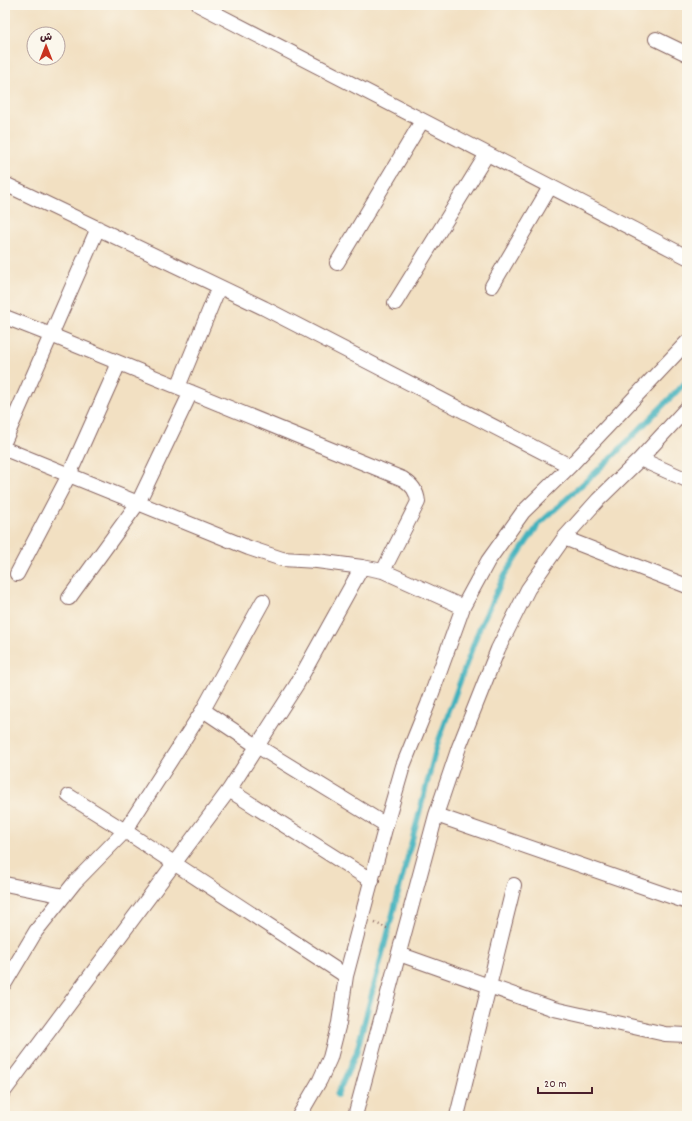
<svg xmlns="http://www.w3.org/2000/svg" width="692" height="1121" font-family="Dekko,'Playpen Sans Arabic',sans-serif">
	<rect width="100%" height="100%" fill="#fbf7ec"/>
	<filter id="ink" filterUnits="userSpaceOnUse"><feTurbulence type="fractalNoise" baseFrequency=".025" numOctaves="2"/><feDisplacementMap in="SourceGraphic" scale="8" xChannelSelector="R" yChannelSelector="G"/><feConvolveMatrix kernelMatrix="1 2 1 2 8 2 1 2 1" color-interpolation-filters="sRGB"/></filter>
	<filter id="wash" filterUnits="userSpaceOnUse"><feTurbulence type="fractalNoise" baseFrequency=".012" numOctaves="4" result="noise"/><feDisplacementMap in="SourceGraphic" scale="16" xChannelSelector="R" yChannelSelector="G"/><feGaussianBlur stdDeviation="0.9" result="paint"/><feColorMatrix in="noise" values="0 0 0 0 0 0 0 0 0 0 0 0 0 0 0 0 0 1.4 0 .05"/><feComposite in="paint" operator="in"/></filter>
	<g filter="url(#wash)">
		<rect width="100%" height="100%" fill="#f2e0c2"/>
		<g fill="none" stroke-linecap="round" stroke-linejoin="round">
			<path stroke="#43b2be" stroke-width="5.5" d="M337,1095L356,1054L437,745L479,629L505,574L539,524L610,459L687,381"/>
		</g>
	</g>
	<g filter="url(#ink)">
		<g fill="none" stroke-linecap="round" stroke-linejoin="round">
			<g stroke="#856360" stroke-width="16">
				<path id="street" d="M199,5L687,257
					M656,39L687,54
					M5,184L264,308L570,466
					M337,263L422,121
					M492,286L550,187
					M395,303L487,154
					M5,317L51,335L403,479C412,485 417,491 418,502L383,571
					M178,387L219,287
					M5,440L98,228
					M5,449L249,548L282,559L317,561L362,567
					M640,459L687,480
					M564,538L687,586
					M17,574L69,475L119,363
					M69,598L138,503L191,392
					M263,601L203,710L257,746L386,825
					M229,790L372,881
					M69,796L125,831L346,976
					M436,815L687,902
					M5,884L64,896
					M399,954L554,1009L665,1034L687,1035
					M5,983L36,931L75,882L125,831L203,710
					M5,1090L229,790L297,684L362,567L383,571L463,607
					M299,1116L320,1080L330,1058L339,1023L346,976L386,825L403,766L428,704L463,607L488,561L523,512L570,466L687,342
					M355,1116L436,815L459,747L498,649L528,589L564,538L598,500L640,459L687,408
					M457,1116L514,885"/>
			</g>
			<path stroke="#856360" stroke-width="2.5" stroke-dasharray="1 3" stroke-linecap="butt" d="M375,923L389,929"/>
			<use href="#street" stroke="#fff" stroke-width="14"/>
		</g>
	</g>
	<rect width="692" height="1121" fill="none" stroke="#fbf7ec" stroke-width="20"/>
	<g transform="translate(46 46)"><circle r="19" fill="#fbf7ec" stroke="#b4a19f"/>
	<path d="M0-3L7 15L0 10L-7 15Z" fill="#c8321e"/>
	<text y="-6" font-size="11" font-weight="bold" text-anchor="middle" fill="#4a1f2b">ش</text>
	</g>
	<path d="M538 1087v6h54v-6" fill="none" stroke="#4a1f2b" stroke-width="2"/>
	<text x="544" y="1087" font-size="12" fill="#4a1f2b" stroke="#fbf7ec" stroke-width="3" paint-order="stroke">20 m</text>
</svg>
